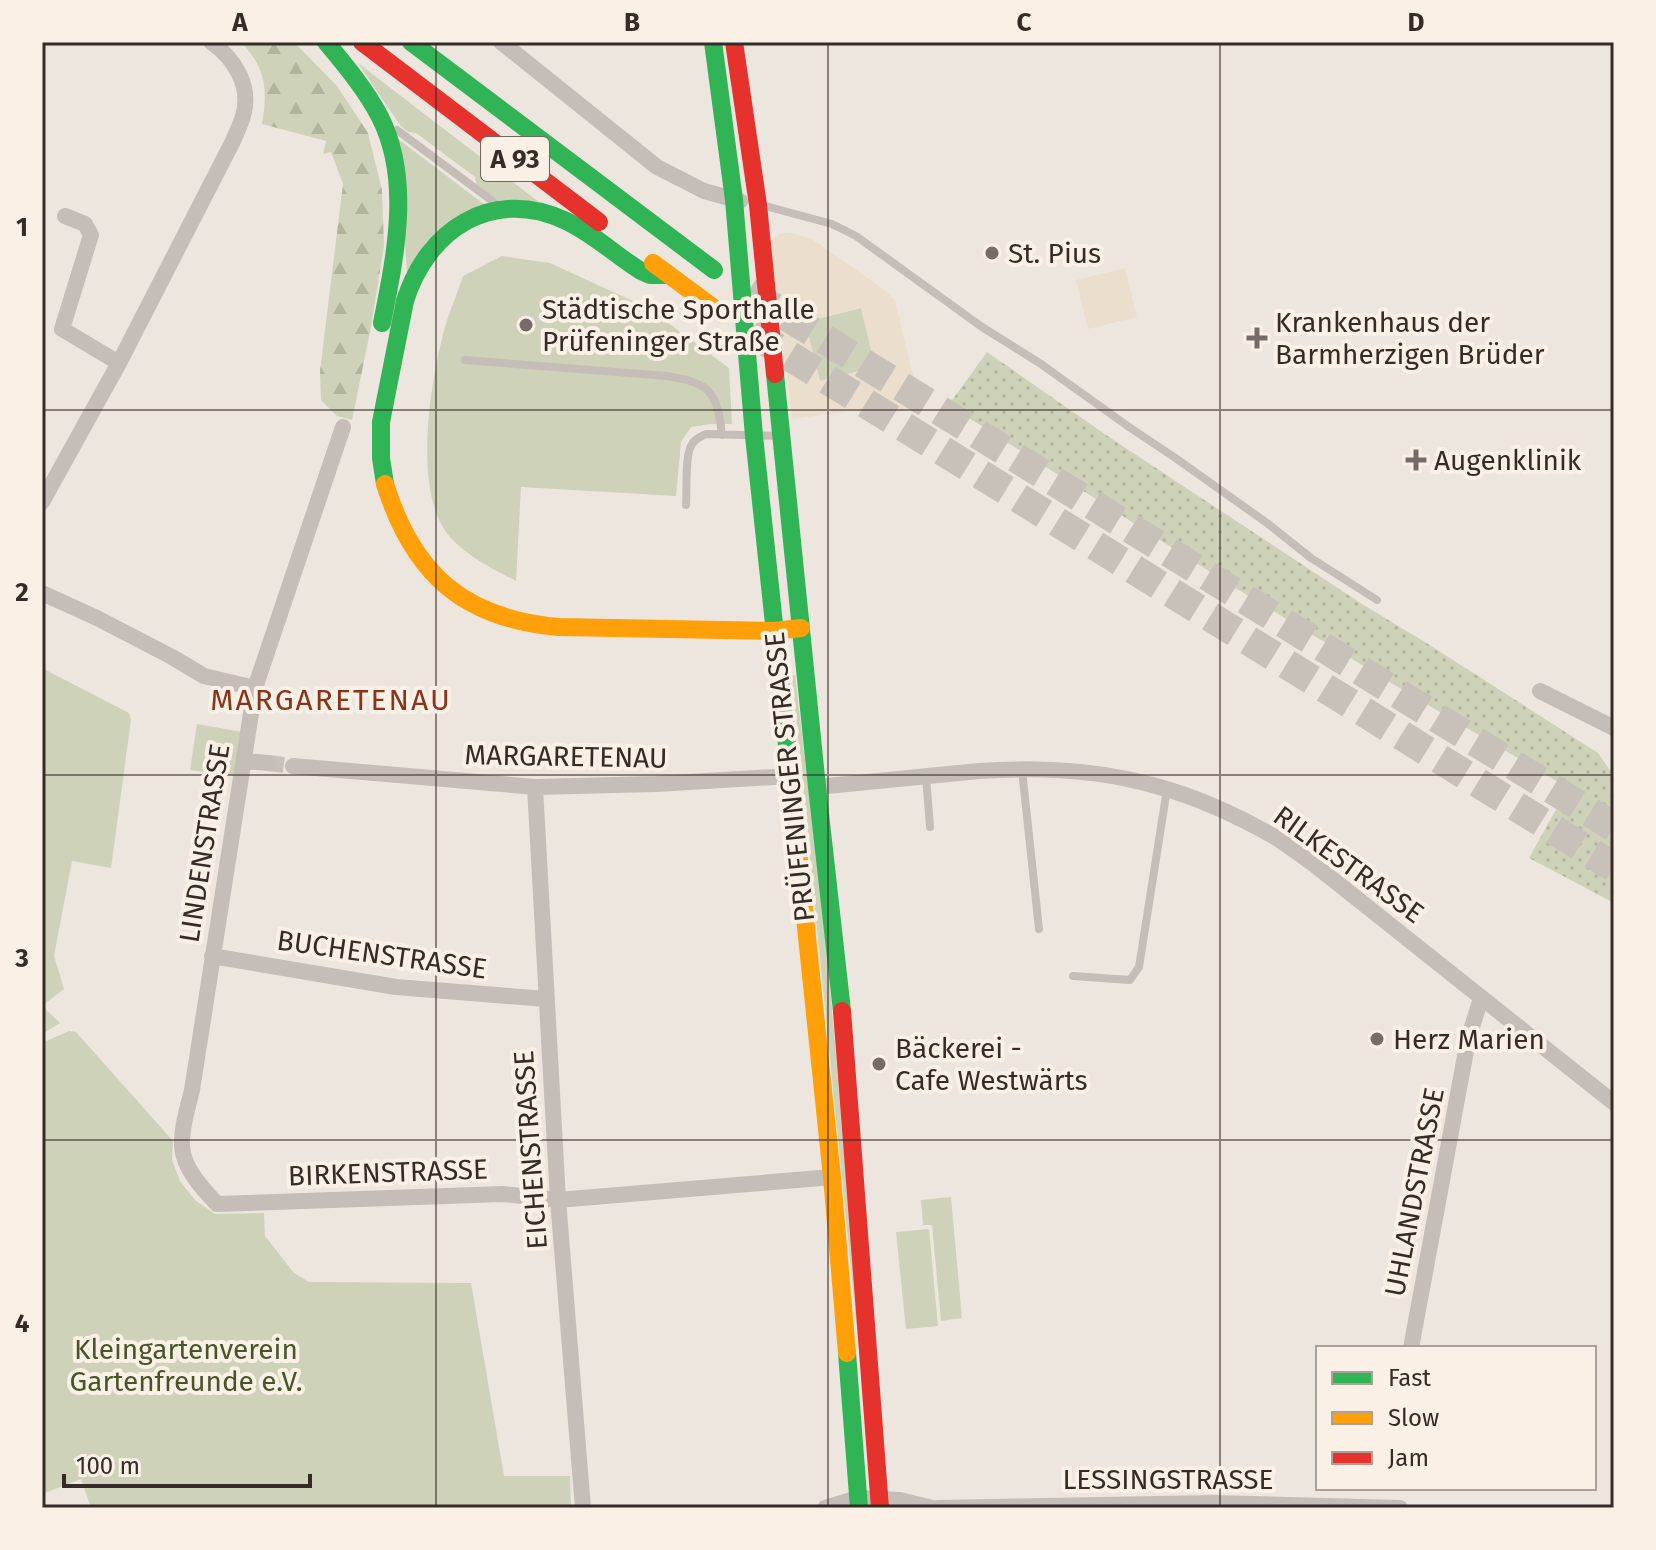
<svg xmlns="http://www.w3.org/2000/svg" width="1656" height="1550" font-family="'Fira Sans',sans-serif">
	<defs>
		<pattern id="forest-firs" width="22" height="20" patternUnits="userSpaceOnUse" patternTransform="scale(2)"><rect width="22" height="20" fill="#ced2b8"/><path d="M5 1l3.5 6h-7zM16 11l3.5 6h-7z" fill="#b2b49e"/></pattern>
		<pattern id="park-dots" width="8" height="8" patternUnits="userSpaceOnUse" patternTransform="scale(2)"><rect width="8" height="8" fill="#ced2b8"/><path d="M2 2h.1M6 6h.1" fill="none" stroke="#b2b49e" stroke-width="1.8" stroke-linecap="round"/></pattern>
	</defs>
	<rect width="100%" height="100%" fill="#ede6df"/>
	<path fill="#ced2b8" d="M358,63L539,202L498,200L477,187L475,177L416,133L408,132L400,125Z
		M398,139L485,205L407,272Z
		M502,256L550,263L648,308L729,368L732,424H711L691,427L681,442L676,496L521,487L516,581C493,569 468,557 450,537C412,493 430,387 443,334C448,315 457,295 463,276Z
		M861,308L876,367L820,381L805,322Z
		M42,668L129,713L131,720L111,868L72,861L54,956L64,989L42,1006L60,1023L42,1034Z
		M795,675L826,938L870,1460L792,676Z
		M197,724L248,733L241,777L190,770Z
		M69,1031L76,1032L173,1141L172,1160L180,1181L195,1200L215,1214L264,1213L265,1236L294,1273L309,1282L471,1283L504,1476H570L571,1508H91L81,1479L42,1494V1043Z
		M951,1197L962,1318L941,1321L932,1225H923L921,1200Z
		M929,1229L938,1326L906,1329L896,1232Z"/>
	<path fill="url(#forest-firs)" d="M241,42H294L337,86L368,133L382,190L384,246L370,332L352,420L337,416L321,400L320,371L343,184L331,152L323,154L326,141L262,124C268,90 266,68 241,42Z"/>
	<path fill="url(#park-dots)" d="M987,352L1109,437L1362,604L1428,644L1598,753L1614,776V903L1529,858L1568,788L1406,692L1237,589L969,418L966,423L945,410Z"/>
	<path fill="#ecdecd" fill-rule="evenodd" d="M781,233H792L812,239L883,289L895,300L917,392L918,399L913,407L906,410L877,416L855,411L792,419L770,241ZM861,308L875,367L820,381L805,322Z
		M1125,268L1137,317L1088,329L1076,280Z"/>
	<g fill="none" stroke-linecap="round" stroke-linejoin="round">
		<path stroke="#c8c1ba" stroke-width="16" stroke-dasharray="16 8" stroke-linecap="butt" d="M268,763L293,766"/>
		<path stroke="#c8c1ba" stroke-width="30" stroke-dasharray="30 15" stroke-linecap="butt" d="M748,292L1614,827
			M751,332L1614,867"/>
		<path stroke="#c5beb8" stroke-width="8" d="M397,130L495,203
			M762,205L832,224L856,236L982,327L1041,364L1129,427L1174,457L1267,523L1311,558L1377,600
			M465,360L667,376C710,383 717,391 722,435
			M686,505C687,492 685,456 691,446C694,439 700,437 706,434L778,436
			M1022,770L1039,929
			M926,777L930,827
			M1073,976L1130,980L1139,967L1167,789"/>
		<path stroke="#c5beb8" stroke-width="16" d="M501,42L657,167L704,191L740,201
			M65,216L85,224L91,235L62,329L119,363
			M343,427L255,688L192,1090C188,1107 181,1128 182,1146C183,1168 202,1188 217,1204L503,1194L558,1200L832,1177
			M42,502L119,363L233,141C236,133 241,124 243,116C252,86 234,58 211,42
			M42,593L97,618L172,657L204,676L255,688
			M1540,691L1614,728
			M244,761L268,763
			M293,766L535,787L656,784L791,776
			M535,787L558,1200L583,1508
			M817,787L979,771C1037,767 1100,770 1156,786C1197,797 1238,816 1275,837C1289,846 1302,856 1316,866L1614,1103
			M212,956L396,987L546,999
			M1411,1348L1468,1040L1481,998
			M825,1508L858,1498L900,1500L932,1508
			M937,1508L1214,1503L1400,1508"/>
		<path stroke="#30b455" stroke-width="18" d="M326,42C346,66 366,90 380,117C412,180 395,257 382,323
			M411,42L714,270
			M713,42L734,200L754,436L794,812
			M775,374L817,787L842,1011
			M385,484L381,458V422L405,301C427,230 492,187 564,220C593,233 615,255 641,271L650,275H669
			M847,1353L859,1508"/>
		<path stroke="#ff9f0a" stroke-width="18" d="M653,263L722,314
			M385,484C413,574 464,619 559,627L774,631L801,628
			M794,812L832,1177L847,1353"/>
		<path stroke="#e5322d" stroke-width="18" d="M362,42L599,222
			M734,42L758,205L775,374
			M842,1011L880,1508"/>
	</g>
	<path fill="none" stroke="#362b26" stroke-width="2" stroke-opacity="0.55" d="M436,42V1508M828,42V1508M1220,42V1508M42,410H1614M42,775H1614M42,1140H1614"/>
	<g fill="#766c67" stroke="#faf0e5" stroke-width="3">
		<circle cx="992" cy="253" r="8"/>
		<circle cx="526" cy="325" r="8"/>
		<path d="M1253 326h8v8h8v8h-8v8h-8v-8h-8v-8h8z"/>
		<path d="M1412 448h8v8h8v8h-8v8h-8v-8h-8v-8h8z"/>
		<circle cx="1377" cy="1039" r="8"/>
		<circle cx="879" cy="1064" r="8"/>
	</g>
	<g text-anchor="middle" stroke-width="8" stroke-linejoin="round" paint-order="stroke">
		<rect fill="#faf0e5" stroke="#71665f" stroke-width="2" x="481" y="137" width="68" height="44" rx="6"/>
		<g font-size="26" font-weight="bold" fill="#362b26">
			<text x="515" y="168">A 93</text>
		</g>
		<g font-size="28" fill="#362b26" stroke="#faf0e5" text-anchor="start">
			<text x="1008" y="263">St. Pius</text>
			<text x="542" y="319">Städtische Sporthalle<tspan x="542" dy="32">Prüfeninger Straße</tspan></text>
			<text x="1275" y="332">Krankenhaus der<tspan x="1275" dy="32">Barmherzigen Brüder</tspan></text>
			<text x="1434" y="470">Augenklinik</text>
			<text x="1393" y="1049">Herz Marien</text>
			<text x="895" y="1058">Bäckerei -<tspan x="895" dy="32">Cafe Westwärts</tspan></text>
		</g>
		<g font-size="28" fill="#362b26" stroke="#faf0e5">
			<text transform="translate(566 756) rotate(1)" y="10">MARGARETENAU</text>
			<text transform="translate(789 777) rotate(-96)" y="10">PRÜFENINGER STRASSE</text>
			<text transform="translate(204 843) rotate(-81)" y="10">LINDENSTRASSE</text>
			<text transform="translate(1349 864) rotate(36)" y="10">RILKESTRASSE</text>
			<text transform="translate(382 954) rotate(8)" y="10">BUCHENSTRASSE</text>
			<text transform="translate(530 1150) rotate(-94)" y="10">EICHENSTRASSE</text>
			<text transform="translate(388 1172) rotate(-2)" y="10">BIRKENSTRASSE</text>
			<text transform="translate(1414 1192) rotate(-79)" y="10">UHLANDSTRASSE</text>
			<text x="1168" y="1489">LESSINGSTRASSE</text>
		</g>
		<g font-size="28" fill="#465629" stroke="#faf0e5">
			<text x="186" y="1359">Kleingartenverein<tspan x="186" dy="32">Gartenfreunde e.V.</tspan></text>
		</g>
		<g font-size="30" letter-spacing="2" fill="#89341b" stroke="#faf0e5">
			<text x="331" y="710">MARGARETENAU</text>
		</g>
	</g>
	<rect width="1656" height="1550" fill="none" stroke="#faf0e5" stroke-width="88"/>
	<rect x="1316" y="1346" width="280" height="144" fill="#faf0e5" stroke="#aca199" stroke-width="2"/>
	<rect x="1332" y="1372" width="40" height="12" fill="#30b455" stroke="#aca199" stroke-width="2"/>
	<text x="1388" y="1386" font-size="24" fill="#362b26">Fast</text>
	<rect x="1332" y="1412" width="40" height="12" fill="#ff9f0a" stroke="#aca199" stroke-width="2"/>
	<text x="1388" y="1426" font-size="24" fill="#362b26">Slow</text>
	<rect x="1332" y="1452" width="40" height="12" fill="#e5322d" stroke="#aca199" stroke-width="2"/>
	<text x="1388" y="1466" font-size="24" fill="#362b26">Jam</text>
	<path d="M64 1474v12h246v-12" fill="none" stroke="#362b26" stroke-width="4"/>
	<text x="76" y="1474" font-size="24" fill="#362b26" stroke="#faf0e5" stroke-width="6" paint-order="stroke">100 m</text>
	<rect x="44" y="44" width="1568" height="1462" fill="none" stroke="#362b26" stroke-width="3"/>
	<g font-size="26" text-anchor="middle" font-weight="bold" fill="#362b26">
		<text x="240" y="31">A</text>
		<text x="632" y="31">B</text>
		<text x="1024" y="31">C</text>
		<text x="1416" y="31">D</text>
		<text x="22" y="236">1</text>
		<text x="22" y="601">2</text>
		<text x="22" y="967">3</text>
		<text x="22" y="1332">4</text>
	</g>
</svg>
